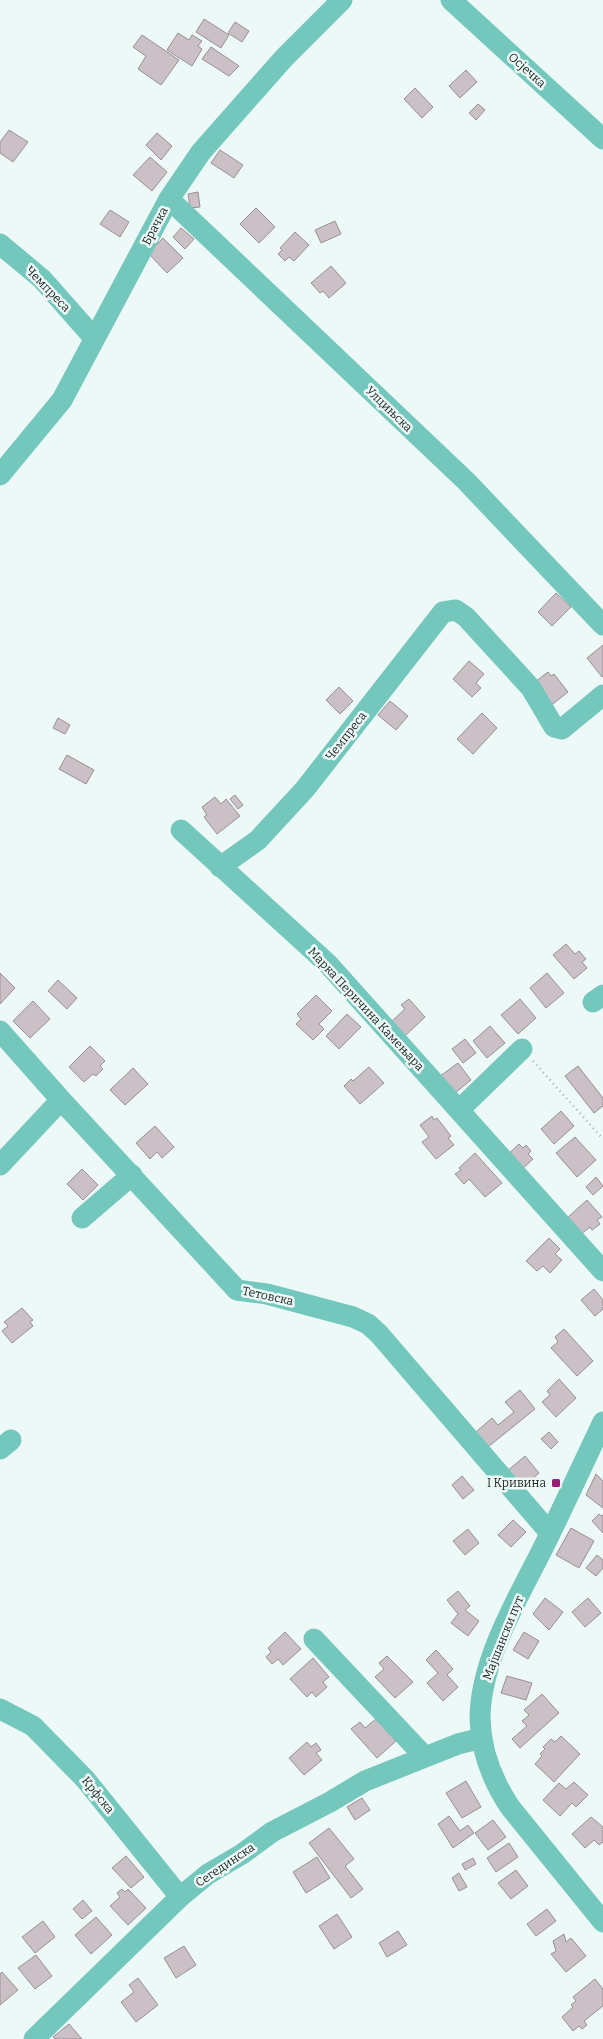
<svg xmlns="http://www.w3.org/2000/svg" width="603" height="2039" font-family="Bitter,serif">
	<rect width="100%" height="100%" fill="#ecf9f7"/>
	<path fill="#cac0c6" stroke="#998f94" d="M204,19L229,35L221,48L196,32Z
		M235,22L249,31L242,42L228,33Z
		M178,33L189,40L192,35L202,41L198,46L202,49L192,66L167,50Z
		M142,35L179,60L161,85L138,69L146,56L133,47Z
		M211,47L239,66L229,76L202,59Z
		M466,70L477,82L460,98L449,86Z
		M415,88L433,107L422,118L404,99Z
		M478,104L485,110L476,120L469,113Z
		M9,130L28,142L13,162L0,153V142Z
		M157,133L172,146L161,160L146,145Z
		M220,150L243,165L234,178L211,163Z
		M150,157L167,172L152,191L133,175Z
		M198,192L200,207L190,208L188,194Z
		M256,208L275,227L259,243L240,224Z
		M110,210L129,222L120,237L100,224Z
		M335,221L341,234L321,243L315,230Z
		M181,228L194,239L185,249L173,237Z
		M295,232L309,245L294,261L289,257L285,261L278,254L282,250L280,248Z
		M163,238L183,258L167,273L148,253Z
		M331,266L346,283L329,298L323,291L320,293L311,283Z
		M556,593L571,607L552,626L538,612Z
		M603,645V676L602,677L587,658Z
		M469,661L484,674L476,683L481,688L472,697L453,679Z
		M548,672L551,676L554,674L568,692L549,707L531,685Z
		M339,687L353,701L340,714L326,700Z
		M390,701L408,716L396,730L378,715Z
		M482,713L497,728L473,754L457,739Z
		M58,718L70,725L65,734L53,728Z
		M67,755L94,770L86,784L59,769Z
		M235,795L243,805L238,809L230,799Z
		M215,797L221,804L226,799L240,816L217,834L204,817L207,815L202,807Z
		M566,944L575,954L579,951L586,959L582,962L587,968L574,979L553,955Z
		M0,973L15,988L0,1004Z
		M547,973L564,993L546,1008L530,988Z
		M58,980L77,998L67,1009L48,991Z
		M316,995L332,1011L319,1024L324,1029L313,1040L296,1024L301,1019L297,1014Z
		M409,999L425,1017L405,1036L392,1021L405,1009L401,1005Z
		M520,999L536,1018L518,1034L501,1015Z
		M33,1001L50,1019L30,1038L13,1021Z
		M347,1014L361,1027L339,1049L326,1036Z
		M490,1026L505,1043L487,1058L473,1041Z
		M465,1039L476,1053L463,1063L452,1049Z
		M90,1046L105,1061L100,1066L103,1069L96,1076L93,1074L84,1082L69,1067Z
		M458,1063L471,1080L450,1097L436,1079Z
		M578,1066L603,1098V1106L594,1113L565,1076Z
		M369,1067L384,1083L360,1104L344,1086L351,1079L353,1081Z
		M133,1068L148,1084L125,1105L110,1090Z
		M561,1111L574,1126L554,1144L541,1129Z
		M432,1116L434,1120L437,1118L451,1136L448,1138L454,1145L436,1159L422,1142L429,1137L420,1125Z
		M155,1126L174,1147L162,1158L157,1152L150,1159L136,1143Z
		M575,1137L596,1160L577,1177L556,1153Z
		M519,1144L523,1148L526,1145L531,1151L528,1154L533,1159L518,1173L504,1158Z
		M475,1153L502,1183L485,1197L469,1179L464,1184L455,1174L461,1170L459,1168Z
		M82,1169L98,1185L83,1200L67,1184Z
		M596,1177L603,1186L593,1195L586,1187Z
		M587,1200L602,1217L597,1220L600,1224L592,1230L590,1227L581,1234L567,1218Z
		M549,1238L560,1249L555,1254L562,1260L550,1273L543,1266L537,1271L526,1261Z
		M594,1289L603,1300V1309L595,1316L581,1300Z
		M22,1308L33,1320L30,1322L33,1326L12,1343L2,1331L8,1326L4,1322Z
		M564,1329L593,1361L577,1376L551,1348L558,1342L555,1337Z
		M559,1379L576,1398L556,1417L542,1402L550,1395L547,1391Z
		M520,1390L535,1409L488,1447L476,1432L492,1418L498,1425L514,1412L505,1402Z
		M549,1432L558,1442L551,1449L541,1439Z
		M525,1456L539,1473L521,1489L506,1472Z
		M596,1474L603,1481V1508L586,1495Z
		M462,1476L474,1490L463,1499L452,1485Z
		M599,1514L601,1516L603,1515V1533L592,1521Z
		M513,1520L526,1532L511,1547L498,1535Z
		M571,1528L594,1541L579,1568L556,1555Z
		M468,1529L479,1543L465,1555L453,1541Z
		M597,1555L603,1560V1568L596,1576L586,1568Z
		M458,1591L470,1606L465,1610L479,1621L468,1636L451,1623L458,1614L447,1600Z
		M545,1598L563,1612L549,1630L533,1614Z
		M588,1598L601,1613L585,1627L572,1612Z
		M285,1632L301,1649L283,1665L278,1659L272,1664L266,1657L271,1652L268,1648Z
		M524,1632L539,1641L528,1659L513,1650Z
		M436,1650L453,1669L447,1675L458,1687L443,1701L427,1683L438,1673L426,1660Z
		M387,1656L413,1682L395,1698L375,1677L384,1669L379,1663Z
		M313,1658L329,1677L323,1682L327,1687L316,1697L312,1692L307,1697L290,1679Z
		M507,1676L532,1683L526,1700L501,1693Z
		M542,1694L559,1713L520,1748L512,1739L527,1726L522,1721L529,1715L524,1710Z
		M376,1719L396,1741L377,1758L351,1729L360,1722L365,1728Z
		M561,1736L580,1754L554,1782L535,1764L542,1756L540,1754L545,1749L543,1747L551,1739L555,1742Z
		M307,1742L311,1747L316,1743L321,1750L316,1753L322,1760L304,1775L289,1758Z
		M466,1781L481,1807L462,1818L446,1793Z
		M574,1782L588,1795L576,1807L572,1803L560,1816L543,1800L559,1783L566,1789Z
		M362,1798L370,1810L355,1820L347,1807Z
		M449,1816L460,1831L468,1825L474,1833L453,1848L438,1824Z
		M591,1817L603,1827V1842L599,1845L594,1840L585,1848L572,1834Z
		M493,1820L506,1837L488,1850L475,1833Z
		M329,1828L354,1859L345,1866L363,1889L351,1898L309,1843Z
		M509,1843L518,1857L496,1872L487,1858Z
		M126,1856L144,1877L131,1888L112,1868Z
		M317,1857L330,1878L306,1893L293,1872Z
		M473,1858L476,1864L465,1870L462,1864Z
		M516,1870L528,1886L511,1899L498,1883Z
		M459,1873L467,1887L459,1891L452,1878Z
		M122,1889L125,1892L128,1889L146,1908L128,1925L110,1906L120,1897L117,1893Z
		M83,1900L92,1911L82,1919L73,1909Z
		M547,1909L556,1921L536,1936L527,1924Z
		M337,1914L352,1937L334,1949L319,1926Z
		M96,1917L112,1935L91,1954L75,1935Z
		M43,1921L55,1937L35,1953L22,1937Z
		M398,1931L407,1945L387,1957L379,1943Z
		M564,1934L566,1942L571,1938L586,1956L566,1972L551,1954L556,1951L553,1941Z
		M184,1946L196,1965L176,1978L164,1958Z
		M36,1955L52,1976L35,1989L18,1968Z
		M2,1972L18,1990L0,2005V1974Z
		M138,1978L158,2005L136,2022L121,2002L134,1992L129,1985Z
		M595,1979L603,1989V2006L584,2021L587,2025L582,2029L579,2026L573,2031L562,2017L573,2007L571,2005L576,2001L573,1997Z
		M69,2024L82,2039H55L53,2037Z"/>
	<g fill="none" stroke-linecap="round" stroke-linejoin="round">
		<path stroke="#a7b1b0" stroke-width="2.5" stroke-dasharray="1 4" stroke-linecap="butt" d="M533,1061L603,1139"/>
		<path stroke="#74c7bd" stroke-width="21" d="M451,0L603,139
			M169,199L466,481L603,625
			M0,244L42,279L94,338
			M0,475L62,400L169,199L201,152L284,58L342,0
			M181,830L328,964L603,1271
			M220,867L258,840L305,789L443,612L456,610L466,617L531,688L554,727L562,729L603,695
			M593,1002L603,995
			M0,1031L62,1101L237,1290L267,1294L353,1317L368,1324L379,1334L550,1533
			M459,1110L522,1049
			M0,1165L61,1100
			M82,1218L132,1175
			M603,1422C584,1462 565,1503 546,1542C520,1595 480,1659 480,1719C481,1752 492,1780 510,1807L603,1922
			M0,1449L11,1440
			M314,1639L425,1757
			M0,1709L33,1726L85,1779L180,1897
			M34,2039L180,1897L208,1874L242,1854L272,1832L330,1802L365,1781L458,1744L482,1738"/>
	</g>
	<rect fill="#9a1e76" stroke="#ecf9f7" stroke-width="2" x="551" y="1478" width="10" height="10" rx="2.5"/>
	<g text-anchor="middle" stroke-width="5" stroke-linejoin="round" paint-order="stroke">
		<g font-size="12" fill="#242928" stroke="#ecf9f7">
			<text transform="translate(527 70) rotate(42)" y="4">Осјечка</text>
			<text transform="translate(155 226) rotate(-62)" y="4">Брачка</text>
			<text transform="translate(48 289) rotate(46)" y="4">Чемпреса</text>
			<text transform="translate(389 409) rotate(44)" y="4">Улцињска</text>
			<text transform="translate(346 736) rotate(-52)" y="4">Чемпреса</text>
			<text transform="translate(366 1009) rotate(47)" y="4">Марка Перичина Камењара</text>
			<text transform="translate(268 1296) rotate(12)" y="4">Тетовска</text>
			<text transform="translate(503 1638) rotate(-68)" y="4">Мајшански пут</text>
			<text transform="translate(98 1795) rotate(51)" y="4">Крфска</text>
			<text transform="translate(225 1865) rotate(-34)" y="4">Сегединска</text>
		</g>
		<g font-size="12" fill="#242928" stroke="#ecf9f7" text-anchor="end">
			<text x="546" y="1487">I Кривина</text>
		</g>
	</g>
</svg>
